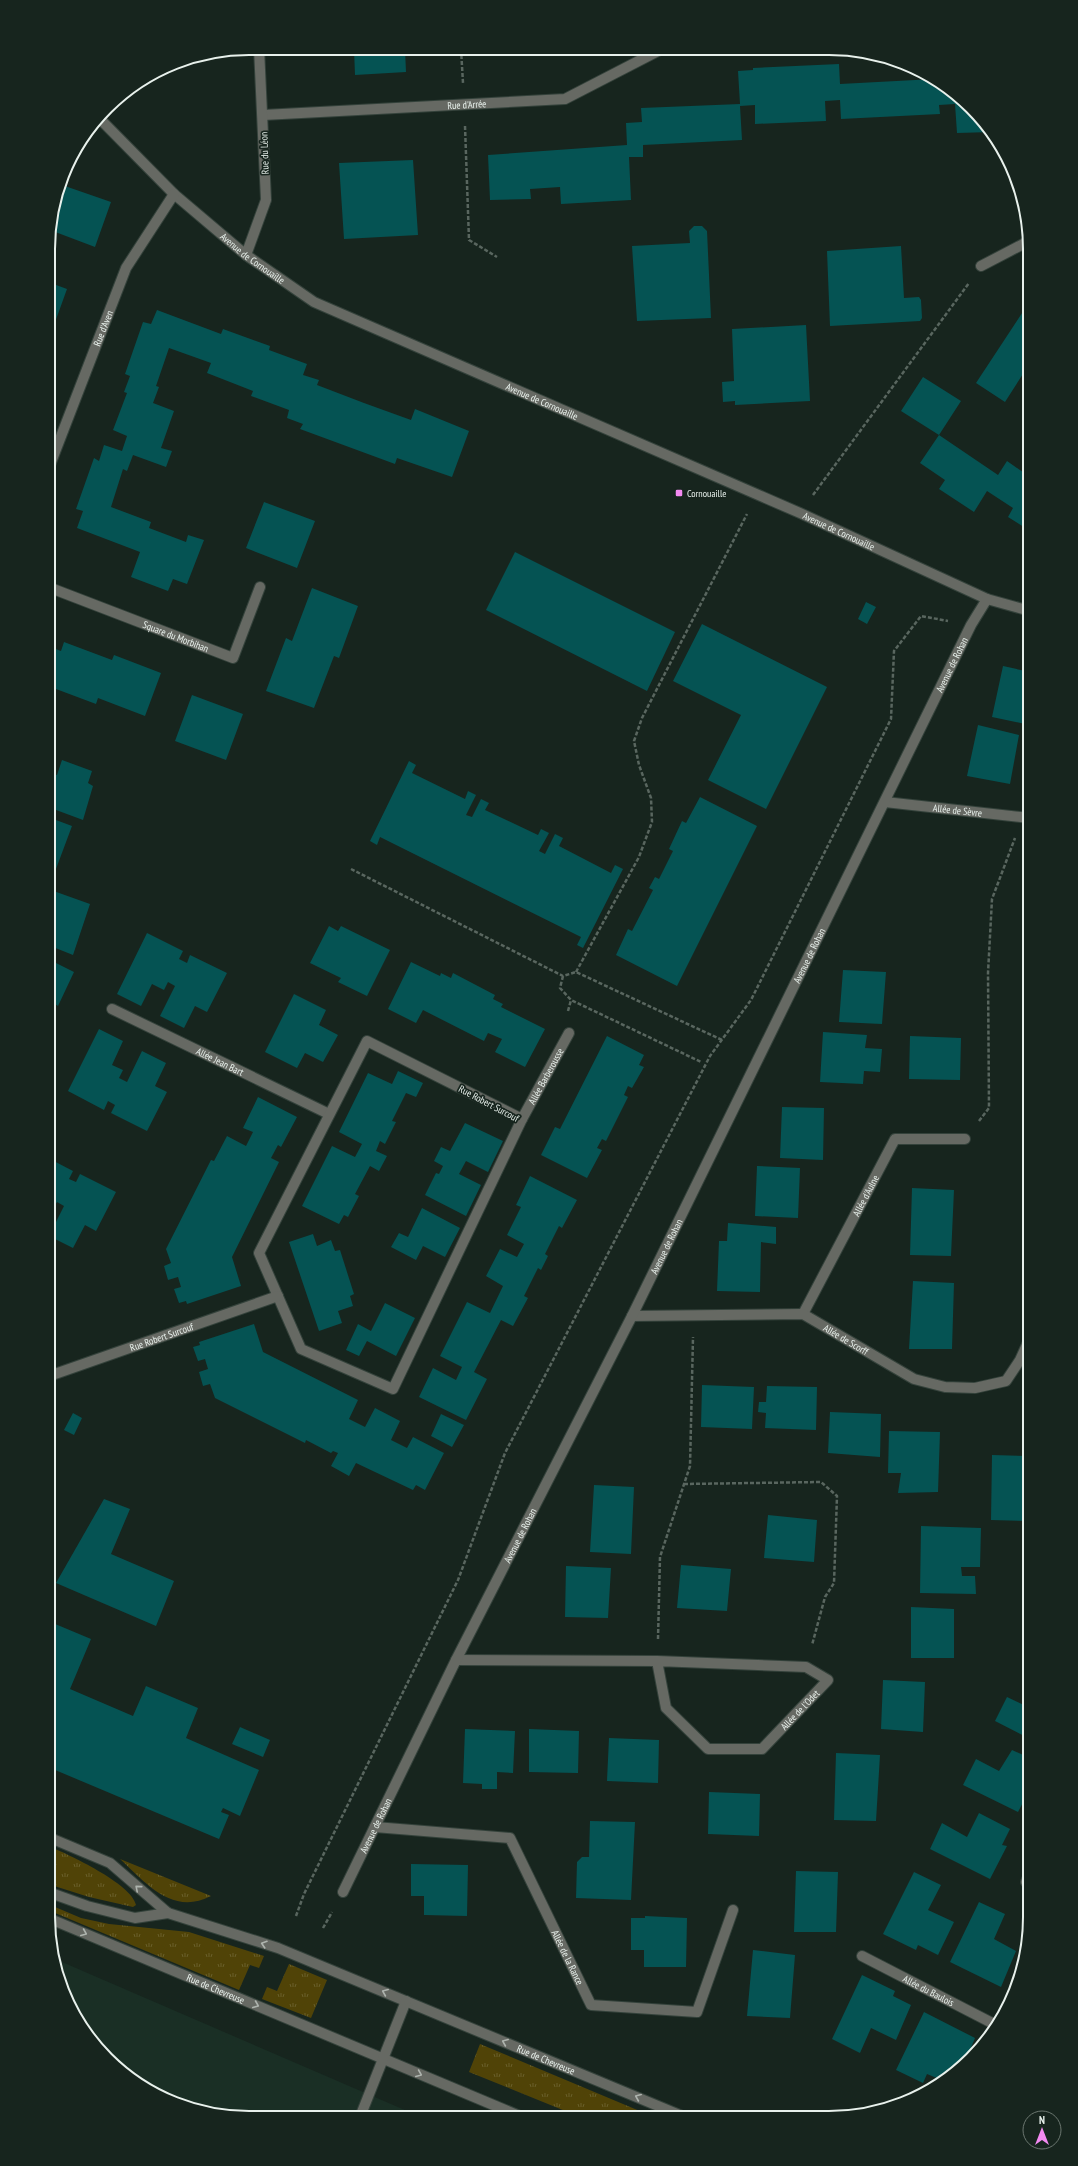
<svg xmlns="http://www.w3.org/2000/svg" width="1078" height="2166" font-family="'PT Sans Narrow',sans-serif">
	<defs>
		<pattern id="grass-tufts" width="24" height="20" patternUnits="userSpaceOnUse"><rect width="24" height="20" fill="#504307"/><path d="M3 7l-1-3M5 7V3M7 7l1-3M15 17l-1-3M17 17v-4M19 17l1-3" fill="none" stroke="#695f2b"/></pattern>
	</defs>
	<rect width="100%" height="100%" fill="#17251e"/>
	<path fill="#1a2f25" d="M55,1959L421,2117L222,2116L172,2103L117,2068L82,2029L59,1982Z"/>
	<path fill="url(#grass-tufts)" d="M48,1846C68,1854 132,1884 136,1905L133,1907L89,1897L48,1884Z
		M120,1859L211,1896C172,1916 146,1883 120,1859Z
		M48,1904L81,1918L109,1924L189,1932L264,1956L259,1968L250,1965L239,1990L48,1910Z
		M289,1964L327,1980L311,2018L262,1999L267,1987L277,1991Z
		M480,2044L654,2117H580L469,2072Z"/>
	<path fill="#055353" d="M354,49H405L406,72L355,75Z
		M839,64L840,84L934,79L962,98L992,132L957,133L955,104L939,105L940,114L841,119L840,100L825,101L826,121L755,124V105L740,106L742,140L643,145V157H629L631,200L561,204L560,187L530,189L531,199L490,200L488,155L627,145L626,123L642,122L641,108L740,104L738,71L753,70V68Z
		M413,160L418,235L344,239L339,163Z
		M62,185L111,202L95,247L50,230Z
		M694,226H702L707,231L711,318L637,321L632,246L690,243L689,231Z
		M901,246L904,298L919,297L921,300L922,318L920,321L830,326L827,251Z
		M48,282L67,289L49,339H48Z
		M1030,301V363L1005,402L976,383Z
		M157,310L221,334L223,329L270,346L269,350L307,364L303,375L319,380L317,385L364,403L411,420L415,409L469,431L452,477L397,458L395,464L300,429L303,424L287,418L289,410L251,396L253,391L207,373L211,363L169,348L156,386L159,387L153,403L174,411L161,448L172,451L166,467L133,455L127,471L123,469L111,507L151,522L149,528L186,542L188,535L204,540L187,584L173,579L168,591L131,577L140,552L77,528L83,511L76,509L94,458L99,461L104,445L122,451L127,436L113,430L127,393L124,392L130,376L125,374L143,322L151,324Z
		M806,325L810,401L735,405V401L723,402L722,382L734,381L732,329Z
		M923,377L961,401L939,435L901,411Z
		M939,435L998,475L1007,461L1030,477V531L1008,517L1013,508L987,491L974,512L939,489L945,480L920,463Z
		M264,502L315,521L297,568L246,548Z
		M515,552L675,632L647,691L486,610Z
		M312,588L358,606L339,658L334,656L314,708L266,691L286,638L292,641Z
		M866,602L876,607L867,624L858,619Z
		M702,624L827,687L766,809L708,780L741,715L673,681Z
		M64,642L112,660L114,655L161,673L145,716L98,698L96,704L48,686V646L61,651Z
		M1003,666L1030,672V725L992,717Z
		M192,695L243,714L226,760L175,741Z
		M978,725L1019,735L1010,784L967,776Z
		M62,760L92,771L88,783L93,786L83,820L48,807V772L57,775Z
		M409,761L416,765L412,773L465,799L468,791L476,795L466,815L472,817L481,799L489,803L485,810L538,835L541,829L549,833L539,851L545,854L555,834L563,838L559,846L611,873L615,865L623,869L583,948L577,945L581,937L380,837L377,845L370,841Z
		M700,797L757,826L677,986L616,955L628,929L632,931L653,890L649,888L655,877L659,879L673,851L669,849L682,821L686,823Z
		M48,817L72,826L53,877L48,875Z
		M48,889L90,904L73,955L48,945Z
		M329,926L338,931L341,926L390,950L367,996L338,982L341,978L310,963Z
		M147,933L183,951L179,959L187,963L190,955L227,973L207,1012L195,1006L184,1028L160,1016L175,986L168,982L164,990L152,984L141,1006L117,994Z
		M48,959L74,972L58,1006L52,1002L48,1011Z
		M411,962L440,976L441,973L451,978L453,973L495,995L493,999L503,1004L501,1007L545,1029L525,1067L495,1052L502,1039L488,1033L484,1041L423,1010L416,1023L388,1009Z
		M843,970L886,972L882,1024L839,1022Z
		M294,994L326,1010L319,1025L338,1035L323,1062L305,1053L297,1068L265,1052Z
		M99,1029L123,1041L112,1065L123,1070L119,1078L127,1082L142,1051L166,1063L155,1086L167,1092L147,1131L111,1113L115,1105L108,1101L104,1110L68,1091Z
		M823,1032L867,1035L865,1048L882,1049L880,1072L864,1071L863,1084L820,1082Z
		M607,1036L644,1055L639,1065L644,1067L632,1088L628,1086L624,1095L628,1097L606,1141L602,1139L597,1148L602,1150L587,1178L541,1155L555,1127L560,1129Z
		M910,1036L961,1038L960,1080L909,1079Z
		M398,1071L423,1083L416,1097L406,1093L392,1121L396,1122L385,1144L380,1141L376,1151L387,1156L379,1171L370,1166L355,1194L359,1196L348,1217L344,1215L339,1224L302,1206L332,1146L355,1157L362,1144L339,1132L368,1073L392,1084Z
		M258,1097L297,1117L281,1147L278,1145L271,1158L279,1162L232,1257L241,1286L187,1304L186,1301L179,1303L174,1289L181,1287L178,1277L168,1280L164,1266L171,1263L166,1249L211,1160L214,1161L227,1136L246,1146L253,1132L243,1128Z
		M782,1107L824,1108L823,1160L780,1158Z
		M1028,1107H1030V1175L1025,1174Z
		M465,1123L503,1141L488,1172L466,1161L459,1174L481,1185L466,1216L425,1195L436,1173L439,1174L443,1166L434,1161L441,1147L450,1151Z
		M48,1158L73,1171L69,1179L76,1182L80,1174L116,1192L96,1231L85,1225L73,1248L49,1236L64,1206L57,1202L53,1209L48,1207Z
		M757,1166L800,1168L798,1218L755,1216Z
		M530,1176L577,1200L562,1228L559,1226L545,1254L548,1256L541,1270L538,1268L524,1296L528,1298L513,1326L501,1320L474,1372L487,1379L466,1420L419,1397L433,1368L456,1380L462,1367L440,1356L467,1302L490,1313L503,1286L486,1276L500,1249L517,1257L524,1244L507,1235L521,1207L516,1205Z
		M912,1188L954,1190L951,1256L910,1255Z
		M422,1208L460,1228L445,1257L423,1246L416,1260L391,1247L399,1233L408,1237Z
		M728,1223L776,1227V1244L761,1242L760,1292L717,1291L719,1241H727Z
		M313,1234L317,1246L331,1240L335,1251L340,1250L354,1294L350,1296L353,1306L338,1311L342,1323L319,1331L289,1242Z
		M48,1280L56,1284L48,1298Z
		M913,1281L954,1283L952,1349H909Z
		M385,1303L415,1318L396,1356L367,1341L359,1356L346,1350L358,1324L371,1331Z
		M48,1308L56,1312L48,1327Z
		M254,1324L263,1352L358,1400L349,1419L365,1427L375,1408L400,1421L391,1440L407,1448L413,1437L444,1453L425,1490L416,1485L413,1490L356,1463L349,1476L331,1466L338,1453L333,1451L331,1453L306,1440L305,1443L215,1398L210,1384L203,1386L199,1372L208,1369L205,1359L198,1361L193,1347L200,1345L199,1342Z
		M702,1385L754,1387L752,1429L701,1427Z
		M767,1386L817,1387L816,1430L765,1428L766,1413L758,1412L759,1402H766Z
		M830,1412L881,1414L880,1457L828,1453Z
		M73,1413L82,1418L74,1435L64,1430Z
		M441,1414L464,1425L452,1447L431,1436Z
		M889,1431L940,1432L938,1492L898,1493L901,1473H888Z
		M992,1455L1030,1456V1521L991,1520Z
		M594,1485L634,1487L631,1554L590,1552Z
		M104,1499L130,1509L111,1554L174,1581L156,1626L56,1583Z
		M768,1515L817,1520L814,1562L764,1558Z
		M921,1526L981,1528L980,1567H961L962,1576H975L976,1594L920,1593Z
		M681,1565L731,1569L727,1611L677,1608Z
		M566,1566L611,1568L608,1618L565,1617Z
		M911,1607L954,1609V1658H911Z
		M48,1621L91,1639L70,1689L133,1716L146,1686L198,1708L186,1738L259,1770L240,1816L223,1808L221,1812L229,1815L219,1839L48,1767Z
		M883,1680L925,1682L923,1732L881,1729Z
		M1007,1697L1030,1708V1739L995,1721Z
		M240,1727L270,1740L263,1757L232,1744Z
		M465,1729L515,1731L513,1773L497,1772V1789H482V1784L463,1783Z
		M529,1729L579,1731L578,1773L529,1772Z
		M609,1738L659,1740L658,1783L607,1781Z
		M1012,1750L1030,1758V1789L1018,1812L963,1785L976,1759L999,1771Z
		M836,1753L880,1755L876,1821L834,1820Z
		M709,1792L760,1794L759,1836L708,1834Z
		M979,1813L1010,1829L1002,1845L1007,1846L990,1879L930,1849L942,1823L967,1837Z
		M590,1821L635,1822L631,1900L576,1898L577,1862L582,1857H589Z
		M411,1864L468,1865L467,1916L424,1915V1896H411Z
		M796,1871L838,1872L836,1932H794Z
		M914,1872L941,1885L928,1910L954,1922L938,1955L918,1945L916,1950L883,1934Z
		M979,1902L1005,1914L994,1939L1016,1951L1001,1987L950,1962Z
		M645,1916L687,1918L686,1967H644V1950H631V1918H645Z
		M753,1950L795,1955L790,2018L747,2016Z
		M862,1975L895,1991L893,1996L911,2005L896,2040L871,2028L860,2053L832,2039Z
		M924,2012L975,2038L965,2062L944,2081L927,2074L923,2083L896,2070Z"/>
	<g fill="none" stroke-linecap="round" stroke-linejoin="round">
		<g stroke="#34423b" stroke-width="12">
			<g id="minor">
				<path id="s1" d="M263,115L565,99L658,51"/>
				<path id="s2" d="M100,119L174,194L246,255L314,302L800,513L987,599L1030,611"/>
				<path d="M246,255L266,200L259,48"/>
				<path d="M981,266L1029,241"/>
				<path id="s3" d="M48,470L126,268L174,194"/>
				<path id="s4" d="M48,587L233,658L260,587"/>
				<path id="s5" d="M885,802L1030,818"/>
				<path id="s6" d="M112,1009L329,1114"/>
				<path d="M367,1041L522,1119L393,1389L301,1349L259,1253Z"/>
				<path id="s7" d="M522,1119L569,1033"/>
				<path id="s8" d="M803,1314L895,1139H965"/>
				<path id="s9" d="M632,1316L803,1314L914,1379L945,1387L975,1388L1006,1381L1020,1360L1030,1338"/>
				<path id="s10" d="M48,1382L52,1375L278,1296"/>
				<path id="s11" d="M456,1660L657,1661L666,1708L708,1749H762L828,1680L806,1667L657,1661"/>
				<path id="s12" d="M375,1827L510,1838L591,2005L697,2012L733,1910"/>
				<path d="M48,1837L110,1863L168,1913"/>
				<path d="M1026,1882L1030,1873"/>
				<path id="s13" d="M48,1892L87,1906L135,1918L168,1913L278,1948L687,2118"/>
				<path id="s14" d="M343,1892L456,1660L632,1316L971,625L987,599"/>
				<path id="s15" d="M48,1918L522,2117"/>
				<path id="s16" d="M862,1956L996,2025"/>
				<path d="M360,2117L406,2001"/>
			</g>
		</g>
		<path stroke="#59665f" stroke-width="2.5" stroke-dasharray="4 2" stroke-linecap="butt" d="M461,49L463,83
			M465,126L469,240L497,257
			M813,495L969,283
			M351,869L563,976L576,972L722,1040
			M576,972L639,857L652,822L651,798L639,765L634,741L642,718L747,514
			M563,976L560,988L571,1000L701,1062
			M568,1011L571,1000
			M979,1121L989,1108L988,973L992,899L1015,838
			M684,1484L821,1482L837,1496L834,1583L825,1597L812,1645
			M658,1639L660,1557L690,1466L693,1337
			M296,1916L304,1894L458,1580L505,1453L710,1056L751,1000L891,719L894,651L921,616L948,621
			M323,1928L332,1912"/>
		<use href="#minor" stroke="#666963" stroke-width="10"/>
	</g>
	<defs><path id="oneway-chevron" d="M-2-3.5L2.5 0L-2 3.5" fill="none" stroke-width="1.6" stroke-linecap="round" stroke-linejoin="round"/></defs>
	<g stroke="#aeb4ae">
		<use href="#oneway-chevron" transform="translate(138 1888) rotate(-139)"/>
		<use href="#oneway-chevron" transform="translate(84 1933) rotate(23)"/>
		<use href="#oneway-chevron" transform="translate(264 1944) rotate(-162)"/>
		<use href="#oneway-chevron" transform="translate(385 1992) rotate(-157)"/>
		<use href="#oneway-chevron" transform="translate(256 2005) rotate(23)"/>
		<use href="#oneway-chevron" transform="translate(505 2042) rotate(-157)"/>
		<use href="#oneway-chevron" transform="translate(419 2074) rotate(23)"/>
		<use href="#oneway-chevron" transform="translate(638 2097) rotate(-157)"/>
	</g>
	<rect fill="#f38af1" stroke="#17251e" stroke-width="1.5" x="675" y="489" width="8" height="8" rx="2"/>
	<g text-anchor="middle" stroke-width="3.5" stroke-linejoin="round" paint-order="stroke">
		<g font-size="10" fill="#e8f1ec" stroke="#17251e">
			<text dy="4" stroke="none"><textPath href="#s1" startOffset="204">Rue d'Arrée</textPath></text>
			<text transform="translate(264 153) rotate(-92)" y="4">Rue du Léon</text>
			<text dy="4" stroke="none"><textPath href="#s2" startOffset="207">Avenue de Cornouaille</textPath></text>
			<text dy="4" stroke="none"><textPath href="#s3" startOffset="152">Rue d'Aven</textPath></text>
			<text dy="4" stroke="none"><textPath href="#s2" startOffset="531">Avenue de Cornouaille</textPath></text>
			<text dy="4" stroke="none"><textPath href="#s2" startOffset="855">Avenue de Cornouaille</textPath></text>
			<text dy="4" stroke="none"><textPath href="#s4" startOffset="137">Square du Morbihan</textPath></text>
			<text dy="4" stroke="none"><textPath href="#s14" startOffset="1370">Avenue de Rohan</textPath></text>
			<text dy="4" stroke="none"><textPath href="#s5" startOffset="73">Allée de Sèvre</textPath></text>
			<text dy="4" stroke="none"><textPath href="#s14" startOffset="1046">Avenue de Rohan</textPath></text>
			<text dy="4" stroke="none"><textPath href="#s6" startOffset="120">Allée Jean Bart</textPath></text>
			<text dy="4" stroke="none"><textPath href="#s7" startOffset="49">Allée Barberousse</textPath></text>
			<text transform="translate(489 1103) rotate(28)" y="4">Rue Robert Surcouf</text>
			<text dy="4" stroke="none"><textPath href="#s8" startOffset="134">Allée d'Aulne</textPath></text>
			<text dy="4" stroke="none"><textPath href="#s14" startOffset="722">Avenue de Rohan</textPath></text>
			<text dy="4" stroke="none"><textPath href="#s10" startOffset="124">Rue Robert Surcouf</textPath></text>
			<text dy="4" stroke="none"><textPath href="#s9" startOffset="221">Allée de Scorff</textPath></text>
			<text dy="4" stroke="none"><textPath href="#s14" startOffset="398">Avenue de Rohan</textPath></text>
			<text dy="4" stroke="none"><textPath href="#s11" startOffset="416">Allée de l'Odet</textPath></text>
			<text dy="4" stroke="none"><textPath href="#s14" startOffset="74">Avenue de Rohan</textPath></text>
			<text dy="4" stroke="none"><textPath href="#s12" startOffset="268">Allée de la Rance</textPath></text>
			<text dy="4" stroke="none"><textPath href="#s15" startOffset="182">Rue de Chevreuse</textPath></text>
			<text dy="4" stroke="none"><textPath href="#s16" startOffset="75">Allée du Baulois</textPath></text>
			<text dy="4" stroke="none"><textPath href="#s13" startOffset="530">Rue de Chevreuse</textPath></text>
		</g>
		<g font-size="10" fill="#e8f1ec" stroke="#17251e" text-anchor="start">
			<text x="687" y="497">Cornouaille</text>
		</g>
	</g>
	<path d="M0 0H1078V2166H0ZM249 55H829A194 194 0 0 1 1023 249V1917A194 194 0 0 1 829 2111H249A194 194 0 0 1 55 1917V249A194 194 0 0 1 249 55Z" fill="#17251e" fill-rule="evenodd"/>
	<path fill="none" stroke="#e8f1ec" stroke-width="2" d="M249 55H829A194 194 0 0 1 1023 249V1917A194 194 0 0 1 829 2111H249A194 194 0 0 1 55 1917V249A194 194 0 0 1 249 55Z"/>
	<g transform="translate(1042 2130)"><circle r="19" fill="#17251e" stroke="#6b7770"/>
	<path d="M0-3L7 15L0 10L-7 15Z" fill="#f38af1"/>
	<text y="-6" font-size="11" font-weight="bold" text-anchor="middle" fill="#e8f1ec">N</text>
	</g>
</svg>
